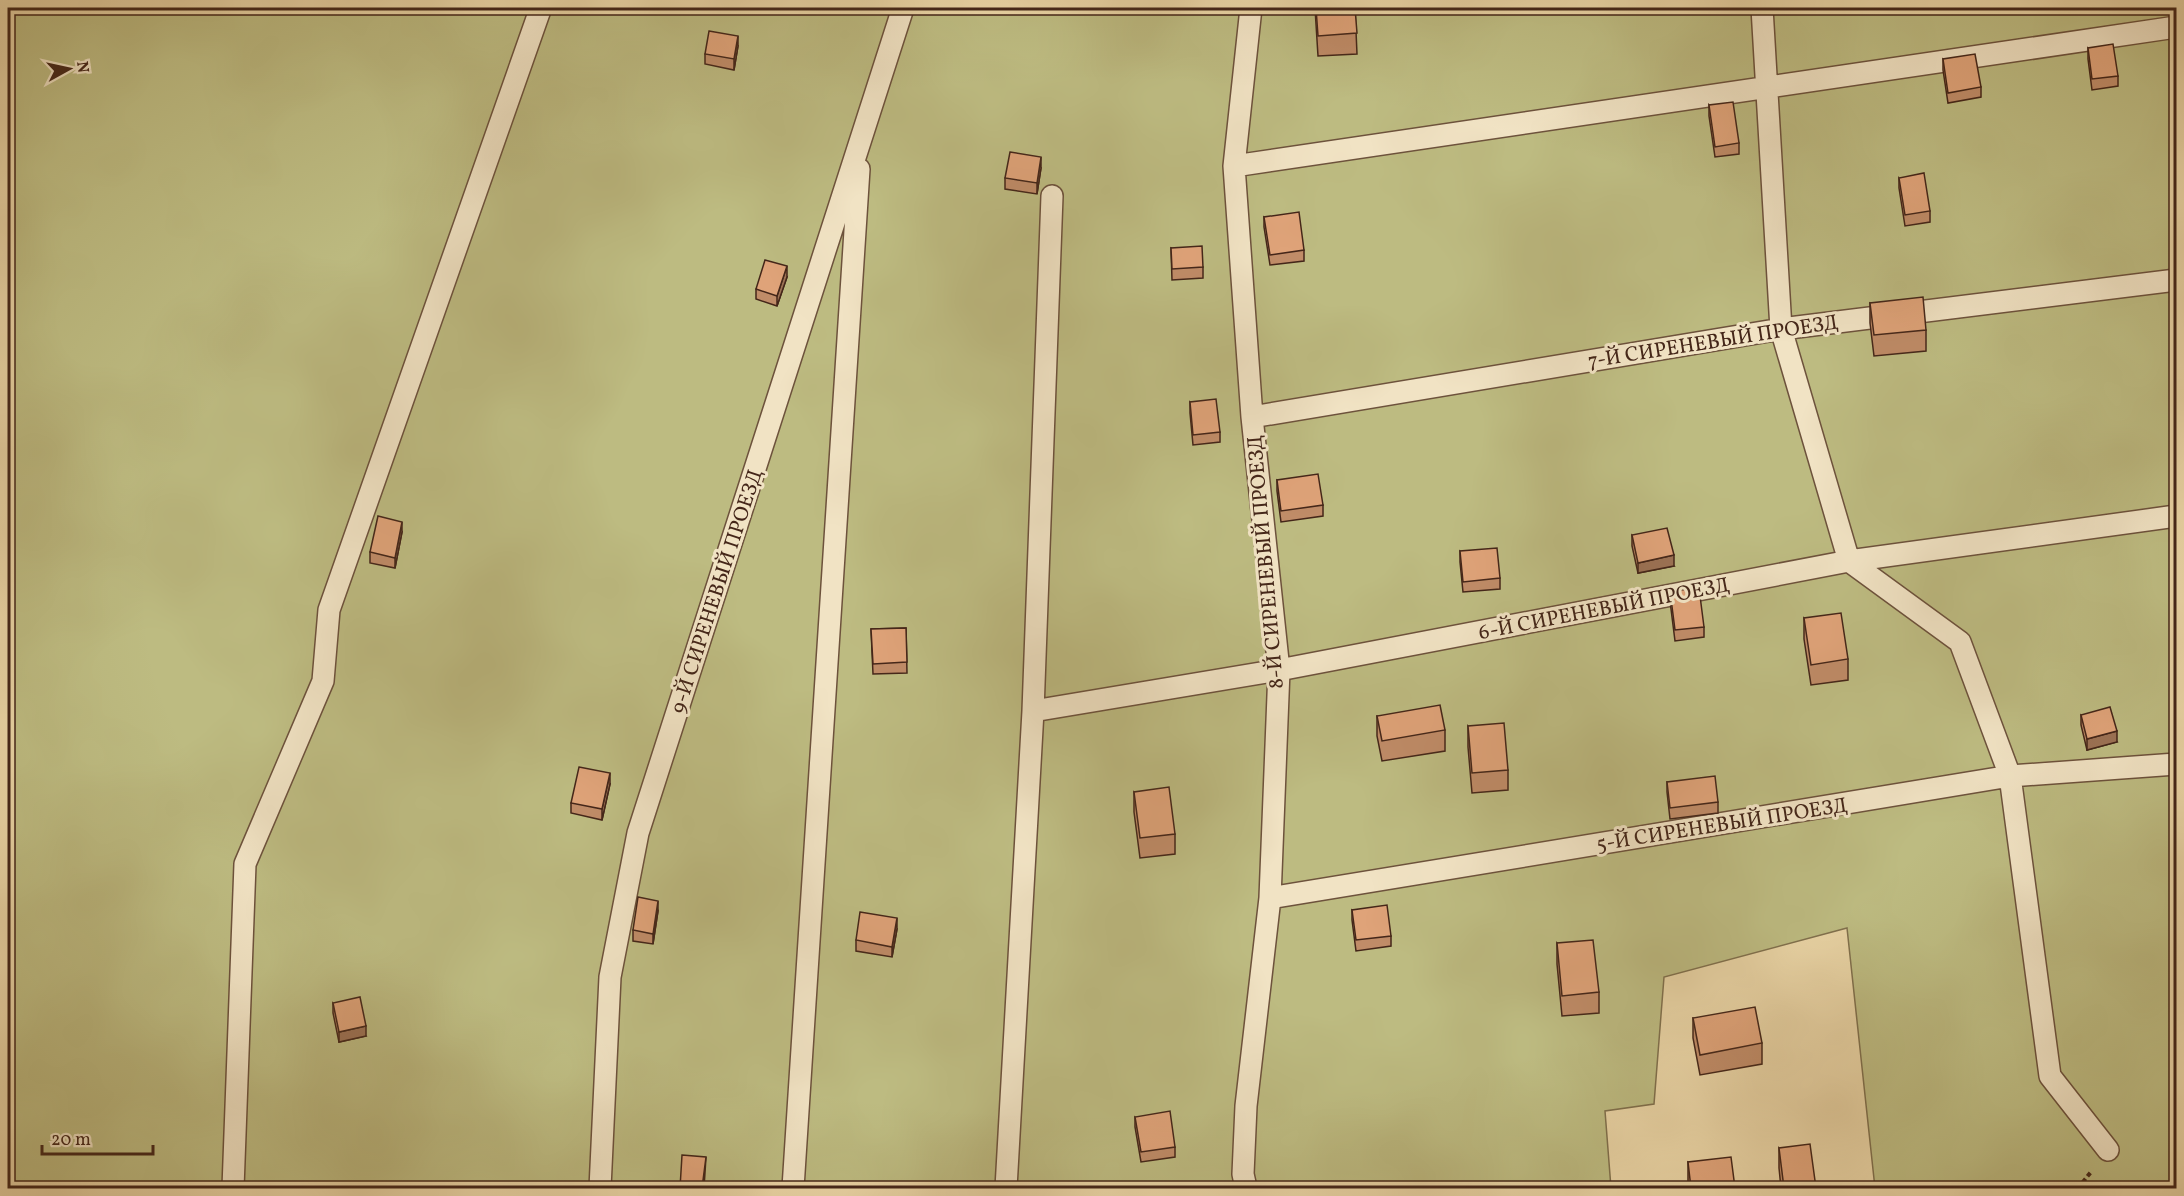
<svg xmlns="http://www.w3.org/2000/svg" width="2184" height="1196" font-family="Vollkorn,serif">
	<rect width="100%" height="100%" fill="#e9d4a5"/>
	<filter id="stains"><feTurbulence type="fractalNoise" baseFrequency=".00333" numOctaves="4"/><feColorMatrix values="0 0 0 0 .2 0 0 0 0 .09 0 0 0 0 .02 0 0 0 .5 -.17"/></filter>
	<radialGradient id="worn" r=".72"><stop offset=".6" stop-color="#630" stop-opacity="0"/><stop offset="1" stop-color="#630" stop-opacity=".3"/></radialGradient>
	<path fill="#bdbb81" stroke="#80704d" stroke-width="1.5" d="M8,8H2176V1188H1875L1847,928L1664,977L1654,1104L1605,1111L1611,1188H8Z"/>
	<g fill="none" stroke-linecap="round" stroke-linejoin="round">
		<g stroke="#6d523c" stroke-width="24">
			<path id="service" d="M1762,8L1781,329L1849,561L1960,642L2010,776L2050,1076L2108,1150
				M1234,166L2176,27
				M1252,417L1781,329L2176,280
				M1033,711L1279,670L1849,561L2176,516
				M1270,898L2010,776L2176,764
				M233,1188L245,864L323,681L329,610L540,10
				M600,1188L610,977L638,833L903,8
				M793,1188L859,169
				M1006,1188L1033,711L1052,196
				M1246,1188L1243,1174L1246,1106L1270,898L1279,670L1252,417L1234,166L1251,8"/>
		</g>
		<path stroke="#442619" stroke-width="4" stroke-dasharray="4.5 3" stroke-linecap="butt" d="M2078,1188L2091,1172"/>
		<use href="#service" stroke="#f1e3c4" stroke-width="21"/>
	</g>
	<path fill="#c08c68" stroke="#442619" stroke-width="1.5" d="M1315,8H1355L1357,54L1318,56Z
		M738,46L734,70L705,64V54Z
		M2088,48L2118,76V86L2092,90L2088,59Z
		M1943,59L1981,87V97L1948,103L1943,70Z
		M1709,105L1739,143V154L1715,157L1709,116Z
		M1041,168L1037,194L1005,189V178Z
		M1899,178L1930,211V222L1905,226L1899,188Z
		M1264,217L1304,250V261L1270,265L1264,227Z
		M1171,248L1203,267V278L1172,280Z
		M787,277L777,306L756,299V289Z
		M1870,303L1926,330V351L1874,356L1870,323Z
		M1190,402L1220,432V442L1193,445L1190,413Z
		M1277,480L1323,505V516L1281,522L1277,491Z
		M402,532L395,568L370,563V552Z
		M1632,535L1674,566L1638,573L1632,546Z
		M1460,551L1500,578V589L1463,592L1460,562Z
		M1670,591L1704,627V637L1675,641L1670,601Z
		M1804,618L1848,659V680L1811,685L1804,639Z
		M906,628L907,673L873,674L871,629Z
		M2081,715L2117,742L2087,750L2081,725Z
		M1377,716L1445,730V751L1382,761L1377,736Z
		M1468,726L1508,770V790L1472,793L1468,747Z
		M1667,782L1718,802V813L1670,819L1667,792Z
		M610,784L602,820L571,813V803Z
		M1134,792L1175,834V854L1140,858L1134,812Z
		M1352,910L1391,936V946L1356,951L1352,920Z
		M658,911L653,944L633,941V930Z
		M897,929L892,957L856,951V940Z
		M1557,943L1599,992V1013L1562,1016L1557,964Z
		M333,1003L366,1036L339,1042L333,1013Z
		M1693,1018L1762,1043V1064L1700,1075L1693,1038Z
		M1135,1117L1175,1147V1157L1141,1162L1135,1127Z
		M1779,1148L1816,1188H1781L1779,1168Z
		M1688,1162L1735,1188H1688Z"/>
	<path fill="#9c7255" stroke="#442619" stroke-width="1.5" d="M738,36V46L734,70V59Z
		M1041,157V168L1037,194V183Z
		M787,266V277L777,306V296Z
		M402,522V532L395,568V558Z
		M1674,555V566L1638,573V563Z
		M2117,731V742L2087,750V739Z
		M610,773V784L602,820V809Z
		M658,901V911L653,944V934Z
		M897,918V929L892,957V947Z
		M366,1026V1036L339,1042V1032Z
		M706,1157L704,1188H702Z"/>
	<path fill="#dfa379" stroke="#442619" stroke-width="1.5" d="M1316,8H1355L1357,33L1318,36Z
		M709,31L738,36L734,59L705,54Z
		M2113,44L2118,76L2092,79L2088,48Z
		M1975,54L1981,87L1948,93L1943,59Z
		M1733,102L1739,143L1715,147L1709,105Z
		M1010,152L1041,157L1037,183L1005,178Z
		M1924,173L1930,211L1905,215L1899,178Z
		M1299,212L1304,250L1270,255L1264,217Z
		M1202,246L1203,267L1172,269L1171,248Z
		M765,260L787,266L777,296L756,289Z
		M1923,297L1926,330L1874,335L1870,303Z
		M1216,399L1220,432L1193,435L1190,402Z
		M1318,474L1323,505L1281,511L1277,480Z
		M378,516L402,522L395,558L370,552Z
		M1667,528L1674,555L1638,563L1632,535Z
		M1497,548L1500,578L1463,582L1460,551Z
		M1699,588L1704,627L1675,630L1670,591Z
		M1841,613L1848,659L1811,665L1804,618Z
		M906,628L907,662L873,664L871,629Z
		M1440,705L1445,730L1382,741L1377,716Z
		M2110,707L2117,731L2087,739L2081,715Z
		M1504,723L1508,770L1472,773L1468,726Z
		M579,767L610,773L602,809L571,803Z
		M1715,776L1718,802L1670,808L1667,782Z
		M1169,787L1175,834L1140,838L1134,792Z
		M638,897L658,901L653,934L633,930Z
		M1387,905L1391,936L1356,940L1352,910Z
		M860,912L897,918L892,947L856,940Z
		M1593,940L1599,992L1562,996L1557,943Z
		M360,997L366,1026L339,1032L333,1003Z
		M1755,1007L1762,1043L1700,1055L1693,1018Z
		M1170,1111L1175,1147L1141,1152L1135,1117Z
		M1810,1144L1816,1188H1784L1779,1148Z
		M682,1155L706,1157L702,1188H680Z
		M1731,1157L1735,1188H1691L1688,1162Z
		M1570,1183L1571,1188H1546Z"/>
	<g text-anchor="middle" stroke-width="6" stroke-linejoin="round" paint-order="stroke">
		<g font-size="21" fill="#442619" stroke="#f1e3c4">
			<text transform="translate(1713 341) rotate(-9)" y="7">7-Й СИРЕНЕВЫЙ ПРОЕЗД</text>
			<text transform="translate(1265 562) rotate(-95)" y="7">8-Й СИРЕНЕВЫЙ ПРОЕЗД</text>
			<text transform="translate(716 591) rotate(-72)" y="7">9-Й СИРЕНЕВЫЙ ПРОЕЗД</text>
			<text transform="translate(1604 608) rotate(-11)" y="7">6-Й СИРЕНЕВЫЙ ПРОЕЗД</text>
			<text transform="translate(1722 824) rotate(-9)" y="7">5-Й СИРЕНЕВЫЙ ПРОЕЗД</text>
		</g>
	</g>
	<rect width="2184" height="1196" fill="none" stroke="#e9d4a5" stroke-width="30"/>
	<rect x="9" y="9" width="2166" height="1178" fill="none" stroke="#442619" stroke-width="3"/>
	<rect x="15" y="15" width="2154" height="1166" fill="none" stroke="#442619" stroke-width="1.5"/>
	<g transform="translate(69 69) rotate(82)" stroke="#f1e3c4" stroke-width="4.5" paint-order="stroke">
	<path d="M0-4.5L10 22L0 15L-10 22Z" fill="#442619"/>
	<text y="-9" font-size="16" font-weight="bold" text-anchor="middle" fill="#442619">N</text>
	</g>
	<path d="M42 1145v9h111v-9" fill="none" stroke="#442619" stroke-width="3"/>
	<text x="51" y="1145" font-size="18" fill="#442619" stroke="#f1e3c4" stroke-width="4.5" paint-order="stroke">20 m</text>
	<rect width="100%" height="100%" filter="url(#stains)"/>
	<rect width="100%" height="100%" fill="url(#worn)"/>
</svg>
